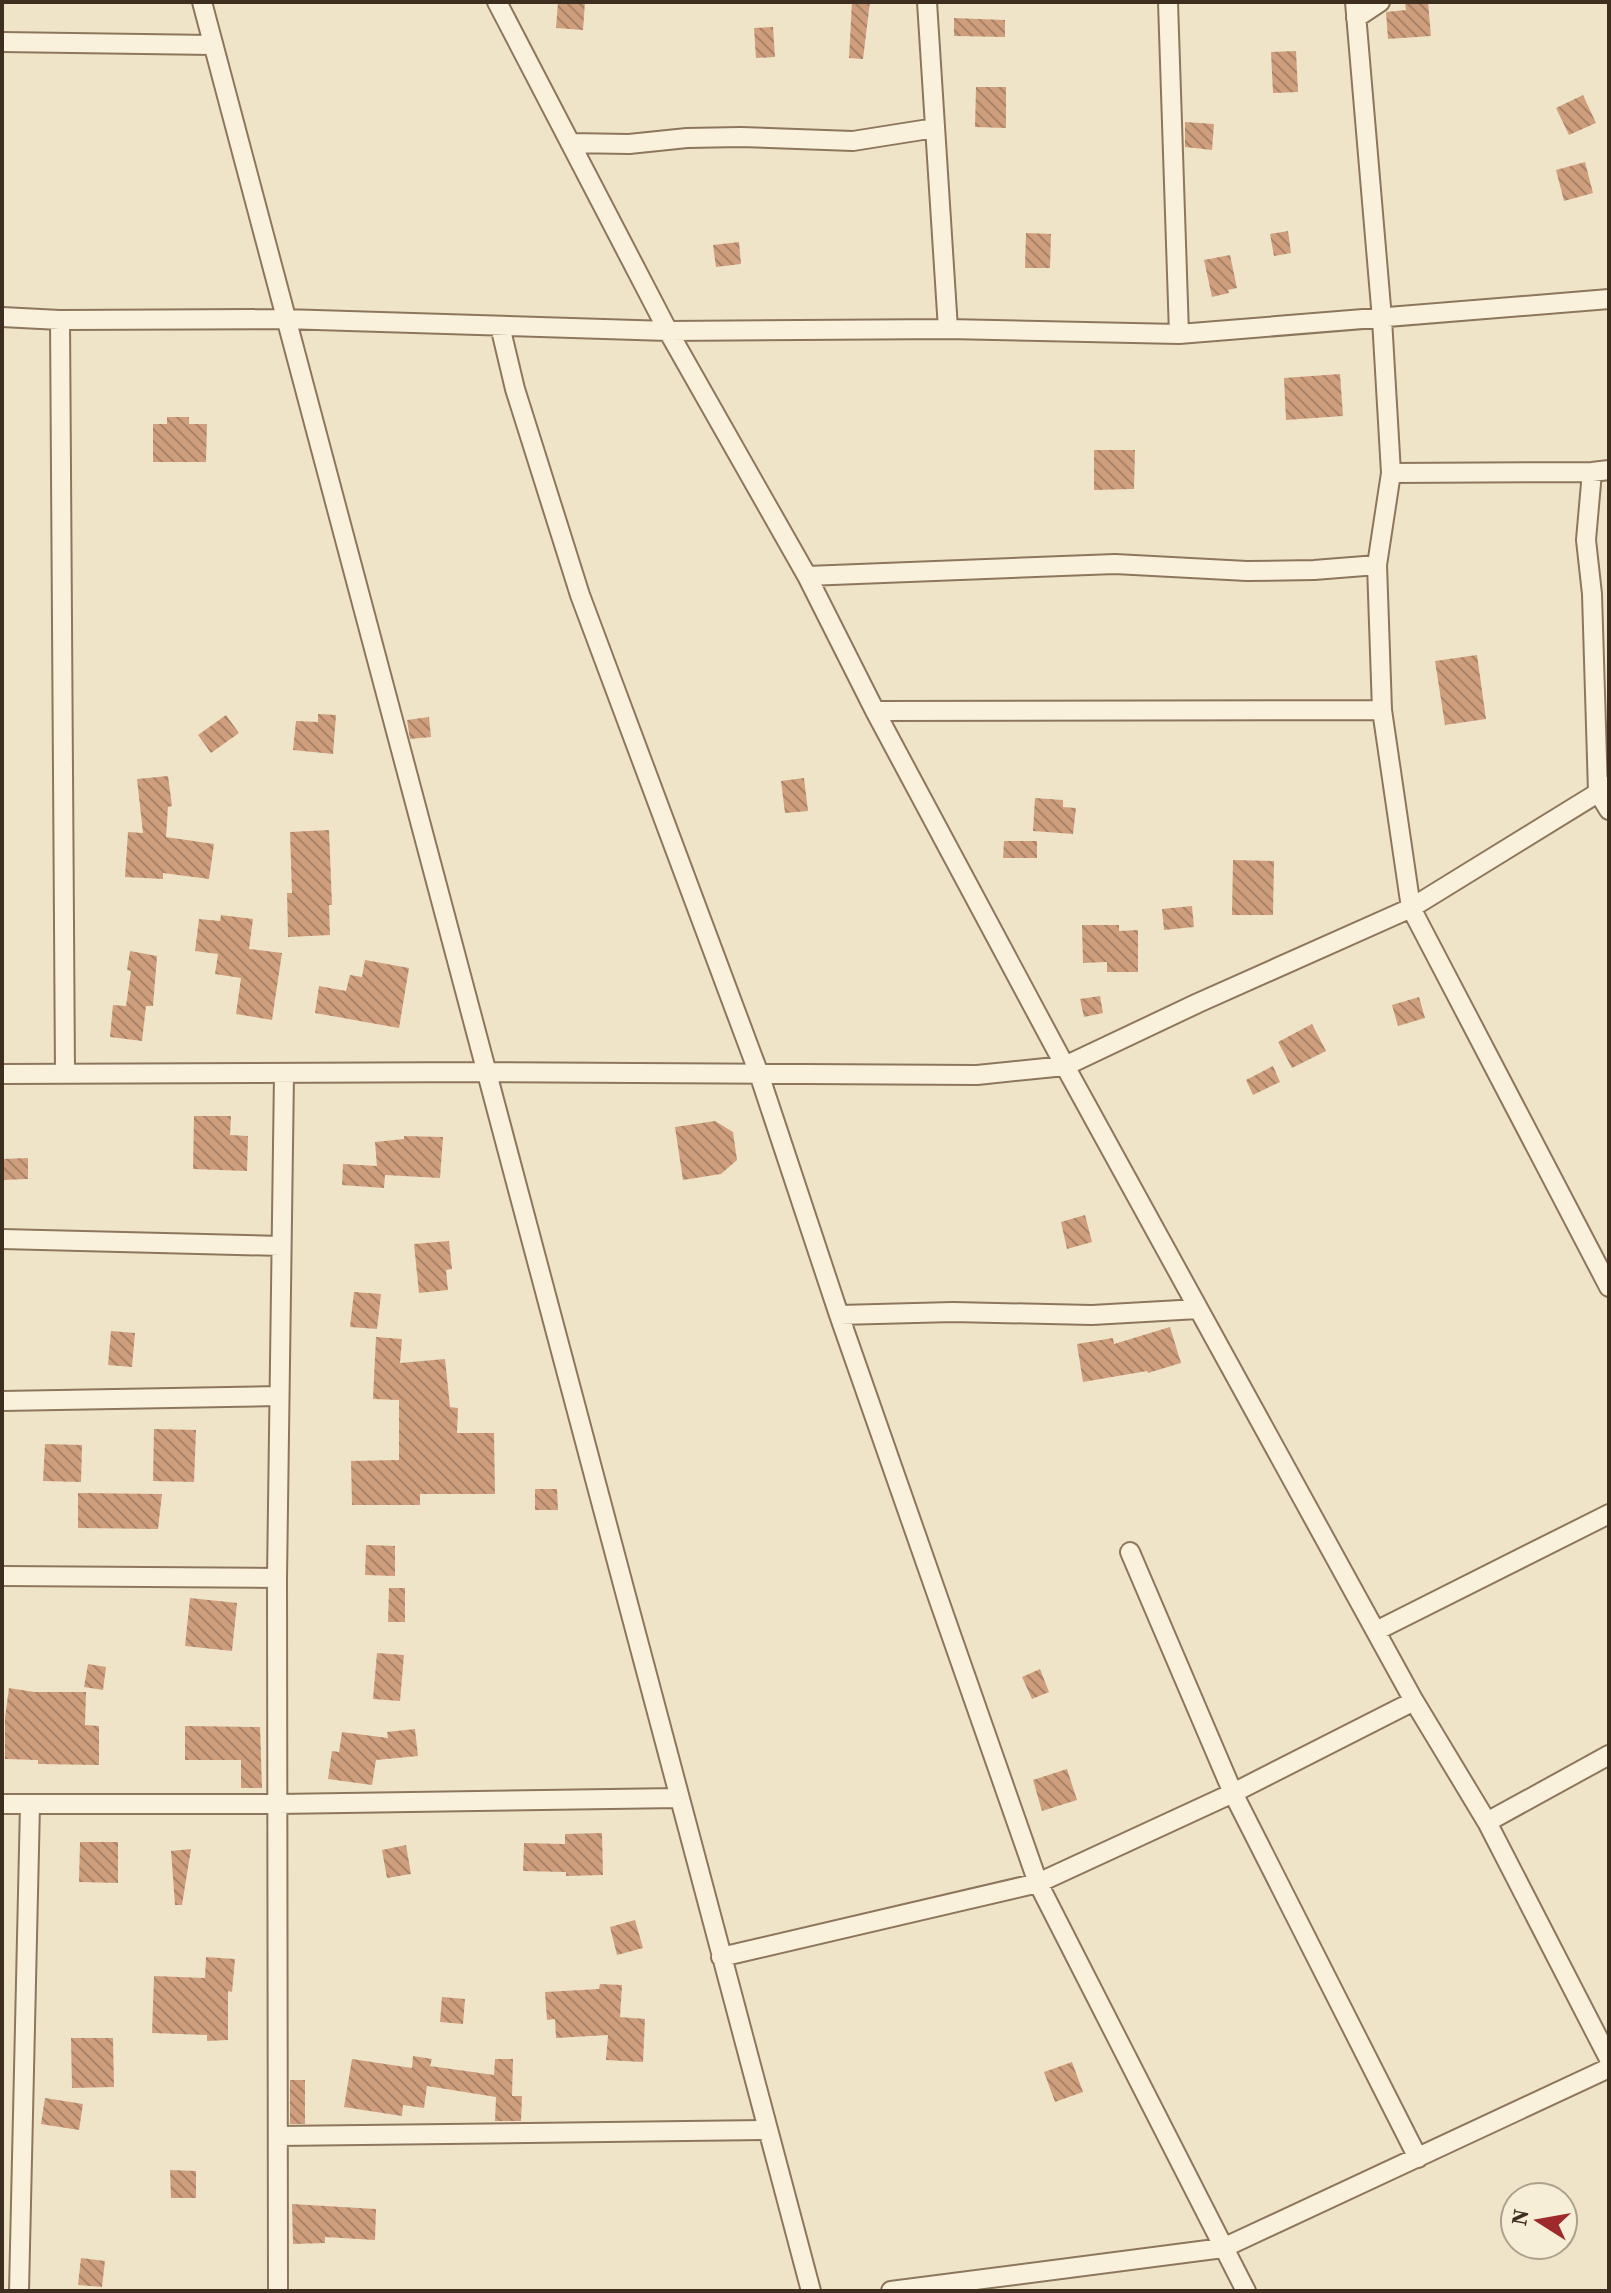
<svg xmlns="http://www.w3.org/2000/svg" width="1611" height="2293" font-family="'Source Serif 4',serif">
	<defs>
		<pattern id="building-back-hatch" width="6" height="6" patternUnits="userSpaceOnUse" patternTransform="scale(2)"><rect width="6" height="6" fill="#cf9f7d"/><path d="M-1 5l2 2M0 0l6 6M5-1l2 2" fill="none" stroke="#a98266"/></pattern>
	</defs>
	<rect width="100%" height="100%" fill="#f0e4c8"/>
	<path fill="url(#building-back-hatch)" d="M558,2H585L583,30L556,28Z
		M852,2H870L863,59L849,58Z
		M1405,2H1428L1431,36L1388,39L1386,12L1406,10Z
		M954,18L1005,20V37L954,36Z
		M773,27L775,57L756,58L754,28Z
		M1296,51L1298,92L1273,93L1271,52Z
		M976,87H1006V128L975,127Z
		M1583,95L1596,123L1569,135L1556,108Z
		M1185,122L1214,124L1212,150L1185,147Z
		M1585,162L1593,193L1564,201L1556,170Z
		M1288,231L1291,253L1274,256L1270,234Z
		M1026,233L1051,234L1050,268H1025Z
		M739,242L741,264L716,267L713,245Z
		M1230,255L1237,288L1228,290L1229,293L1212,297L1204,260Z
		M1340,374L1343,416L1286,420L1284,378Z
		M167,417H189V424H207L206,462H153V424H167Z
		M1094,450H1135L1134,489L1094,490Z
		M1477,655L1486,719L1445,725L1435,661Z
		M318,714L336,715L333,754L293,750L296,721L318,722Z
		M226,715L239,733L211,753L198,735Z
		M429,717L431,737L410,739L407,720Z
		M168,776L172,806L168,807L166,837L214,844L209,879L163,873V879L125,877L128,832L143,833L137,779Z
		M804,778L808,811L785,813L781,781Z
		M1035,798L1063,800V807L1076,808L1073,834L1033,831Z
		M329,830L332,905H329L330,935L288,937L287,893H292L290,832Z
		M1004,841H1037V858H1003Z
		M1233,860L1274,861L1273,915H1232Z
		M1192,906L1194,927L1164,930L1162,909Z
		M221,915L253,919L249,949L282,953L272,1020L236,1014L241,978L215,974L218,954L195,951L199,919L220,921Z
		M1082,925H1119V931L1138,930V972H1107V962L1083,963Z
		M130,951L157,956L153,1006H146L142,1041L110,1037L113,1005L126,1006L131,971L127,970Z
		M365,960L409,968L399,1028L315,1013L319,986L346,991L350,975L362,977Z
		M1100,996L1103,1013L1084,1017L1080,999Z
		M1419,997L1425,1018L1398,1026L1392,1005Z
		M1312,1024L1326,1051L1292,1068L1278,1042Z
		M1273,1066L1280,1082L1253,1095L1246,1080Z
		M194,1116H231L230,1135L248,1136L247,1171L193,1169Z
		M715,1121L733,1132L737,1160L721,1174L683,1180L675,1127Z
		M404,1136L443,1137L440,1178L385,1175L384,1188L342,1185L343,1164L377,1166L375,1142L404,1139Z
		M28,1158V1179L2,1180V1159Z
		M1085,1215L1092,1242L1067,1249L1061,1222Z
		M449,1241L452,1269L446,1270L448,1290L419,1293L414,1244Z
		M354,1292L381,1294L377,1329L350,1327Z
		M1170,1327L1181,1363L1148,1373L1147,1371L1083,1382L1077,1344L1113,1338L1114,1344Z
		M111,1331L135,1333L132,1367L108,1365Z
		M376,1337L402,1339L400,1363L445,1359L450,1407L458,1408L457,1433H494L495,1494H420V1505H352L351,1461L399,1460V1400L373,1399Z
		M154,1429L196,1430L194,1482L153,1481Z
		M45,1444L82,1445L81,1482L43,1481Z
		M535,1489H557L558,1510H535Z
		M78,1493L162,1494L158,1529L78,1528Z
		M366,1545L395,1546V1576L365,1575Z
		M389,1588H405V1622H388Z
		M190,1598L237,1603L232,1651L185,1646Z
		M377,1653L404,1655L400,1701L373,1699Z
		M88,1664L106,1667L103,1690L84,1687Z
		M1040,1669L1049,1692L1032,1699L1022,1677Z
		M9,1688L34,1692H86L85,1725L99,1726V1765L38,1764V1760L5,1759V1718Z
		M185,1726L260,1727L262,1788H241V1760H185Z
		M415,1729L418,1756L376,1760L372,1785L328,1779L332,1751L339,1752L342,1732L388,1738L387,1732Z
		M1067,1769L1077,1800L1042,1811L1033,1780Z
		M602,1833L603,1875L566,1876V1872L523,1871L524,1843L565,1844V1834Z
		M80,1842H118V1883L79,1882Z
		M406,1845L411,1874L387,1878L382,1850Z
		M191,1849L182,1905H175L171,1851Z
		M635,1920L643,1948L617,1955L610,1927Z
		M206,1957L235,1959L232,1992L228,1991V2040L207,2041V2035L152,2033L154,1976L205,1978Z
		M600,1984L622,1985L620,2017L645,2019L643,2062L606,2060L608,2035L556,2038L555,2019L547,2020L545,1992L599,1989Z
		M442,1997L465,1999L463,2024L440,2022Z
		M71,2038H113L114,2087L72,2088Z
		M413,2056L432,2059L430,2066L494,2075L495,2059H513L512,2096H522L521,2121H495L496,2097L427,2086L424,2108L403,2105L402,2116L344,2107L352,2059L412,2068Z
		M1072,2062L1083,2092L1055,2102L1044,2072Z
		M290,2080H305V2124H290Z
		M45,2098L83,2104L79,2130L41,2124Z
		M170,2170L196,2171V2198H171Z
		M292,2204L376,2209L375,2240L325,2237V2243L293,2244Z
		M81,2258L105,2261L102,2287L78,2285Z"/>
	<g fill="none" stroke-linecap="round" stroke-linejoin="round">
		<g stroke="#8d765c" stroke-width="22">
			<path id="street" d="M202,2L811,2291
				M497,2L668,331L807,576L875,711L1065,1066L1414,1701L1487,1822L1609,2059
				M927,2L948,329
				M1168,2L1179,334
				M1355,2L1382,319L1391,473L1377,565L1382,710L1411,908L1609,1287
				M1356,18L1380,2
				M2,42L213,45
				M570,143L629,144L687,138L741,137L853,141L935,128
				M2,317L60,320L284,319L668,331L948,329L1179,334L1609,299
				M60,320L65,1073
				M500,326L515,389L580,595L759,1074L839,1315L1038,1883L1246,2291
				M1592,472L1586,540L1592,594L1598,792L1609,810
				M1391,473L1592,472L1609,470
				M807,576L1115,564L1247,571L1314,570L1377,565
				M875,711L1382,710
				M2,1074L486,1072L977,1075L1065,1066L1198,1003L1411,908L1609,786
				M2,1239L281,1246
				M839,1315L953,1312L1092,1315L1198,1309
				M2,1401L279,1396
				M1130,1552L1233,1793L1418,2158
				M2,1576L277,1578
				M1376,1631L1609,1514
				M2,1804H278L678,1798
				M1487,1822L1609,1755
				M721,1957L1038,1883L1233,1793L1414,1701
				M278,2136L768,2130
				M19,2291L30,1805
				M278,2291L277,1578L284,1074
				M891,2291L1223,2248L1609,2068"/>
		</g>
		<use href="#street" stroke="#faf1dc" stroke-width="18"/>
	</g>
	<rect width="1611" height="2293" fill="none" stroke="#3d2e20" stroke-width="8"/>
	<g transform="translate(1539 2221) rotate(281)"><circle r="38" fill="#f7eed8" stroke="#ada18e" stroke-width="2"/>
	<path d="M0-6L14 30L0 20L-14 30Z" fill="#9e2a2b"/>
	<text y="-12" font-size="22" font-weight="bold" text-anchor="middle" fill="#3d2e20">N</text>
	</g>
</svg>
